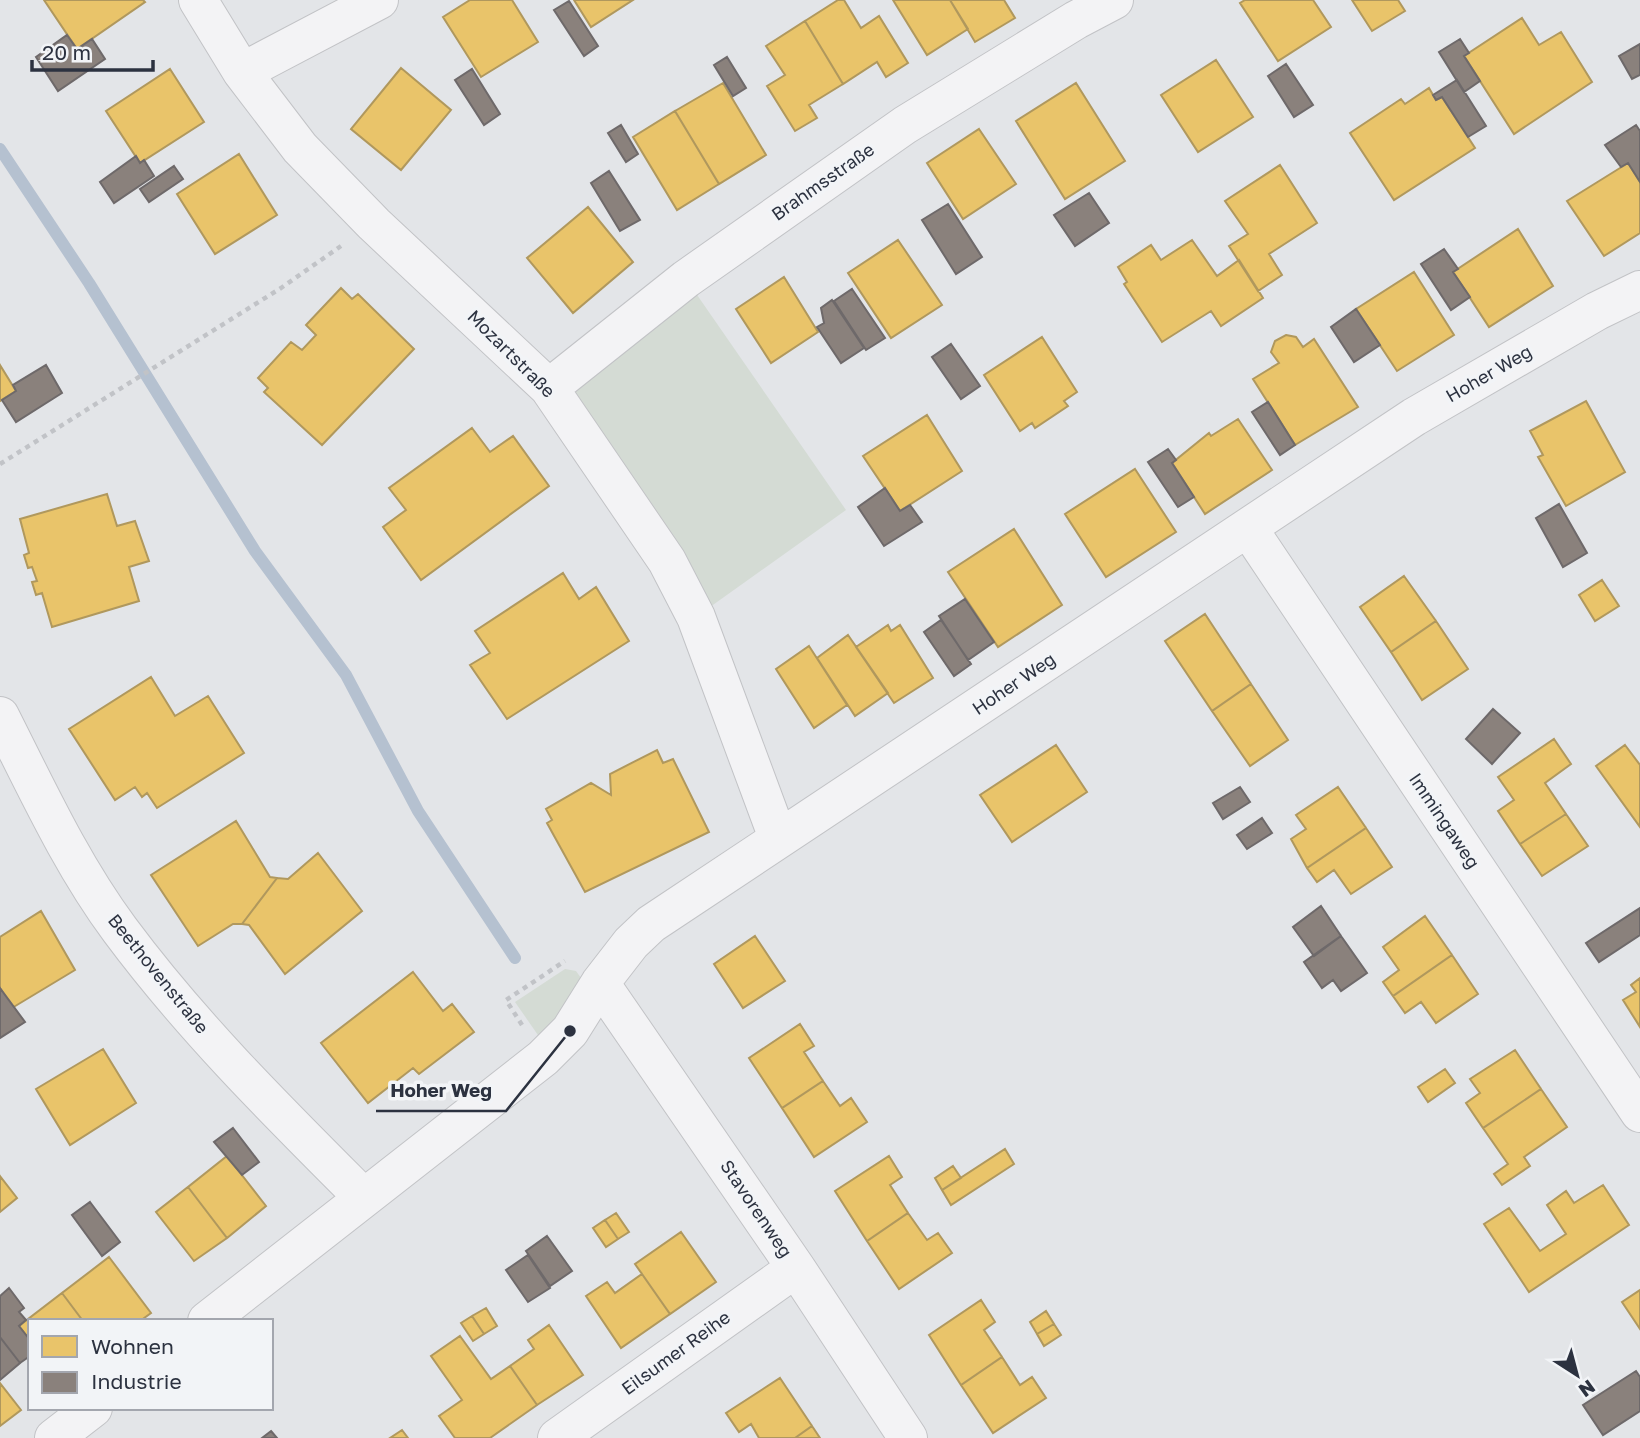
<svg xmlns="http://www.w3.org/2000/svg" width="1640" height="1438" font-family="'Golos Text',sans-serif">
	<rect width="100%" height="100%" fill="#e3e5e8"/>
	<path fill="#d4dbd4" d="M686,279L846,510L696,617L549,388Z
		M565,969L576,971L581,978L572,1002L540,1038L515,1002Z"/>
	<path fill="#e9c46a" stroke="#b0985d" stroke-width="2" d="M44,0H143L145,2L77,49Z
		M470,0H512L538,42L481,77L443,17Z
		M574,0H633L591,27Z
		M838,0H844L861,28L879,16L908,63L886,77L877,62L843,84L805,21Z
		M893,0H950L968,29L927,55Z
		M950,0H1004L1015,18L975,42Z
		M1245,0H1313L1331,27L1278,61L1240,3Z
		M1352,0H1398L1405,11L1372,31Z
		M1522,18L1539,45L1561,32L1592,82L1514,134L1464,56Z
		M805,21L843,84L809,105L817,118L795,131L767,86L785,75L766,46Z
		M1216,60L1253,117L1198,152L1161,95Z
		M401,68L451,110L401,170L351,129Z
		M170,69L204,122L140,163L106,111Z
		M723,83L766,155L719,184L675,111Z
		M1076,83L1125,161L1065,199L1016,121Z
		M1429,88L1436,100L1442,97L1475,148L1394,200L1350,133L1401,99L1405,104Z
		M675,111L719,184L677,210L633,137Z
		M979,129L1016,184L963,219L927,163Z
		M239,154L277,215L215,254L177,194Z
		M1628,163L1640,182V233L1604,256L1567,201Z
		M1280,165L1317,223L1269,254L1282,275L1258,291L1229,246L1248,234L1225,201Z
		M588,207L633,262L573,313L527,258Z
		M1518,229L1553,286L1489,327L1453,272Z
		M898,240L942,305L891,338L848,273Z
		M1192,240L1217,276L1239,260L1263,298L1221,326L1211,311L1162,342L1124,284L1127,282L1118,267L1151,245L1161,260Z
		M1414,272L1454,335L1397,371L1356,309Z
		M784,277L818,332L771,363L736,309Z
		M341,288L352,299L358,294L414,349L322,445L264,392L268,388L258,378L291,342L302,350L316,335L306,325Z
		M1286,335L1296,337L1303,347L1314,339L1358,407L1295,445L1253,379L1279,363L1271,352L1275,341Z
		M1042,337L1077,392L1064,401L1068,406L1035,428L1032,423L1020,431L984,375Z
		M0,365L16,391L0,401Z
		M1586,401L1625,472L1566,506L1538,457L1543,455L1530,431Z
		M927,415L962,471L900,511L863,456Z
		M1238,419L1272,470L1205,514L1172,463L1209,433L1211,436Z
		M472,428L490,452L513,436L549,486L421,580L383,527L406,510L389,488Z
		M1135,469L1176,532L1106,577L1065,514Z
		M107,494L117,526L135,521L149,561L129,567L139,601L52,627L42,593L36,595L32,582L37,581L32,567L28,568L24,555L29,553L20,519Z
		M1014,529L1062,605L998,647L948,572Z
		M563,573L579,599L596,587L629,641L507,719L470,665L490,653L475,631Z
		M1404,576L1436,621L1391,652L1360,607Z
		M1602,580L1619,606L1595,621L1579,595Z
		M1205,614L1251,684L1212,711L1165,641Z
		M1436,621L1468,669L1422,700L1391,652Z
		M888,625L891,631L900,625L933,678L894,703L856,647Z
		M848,635L888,693L855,716L817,658Z
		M809,646L847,705L814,728L776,669Z
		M151,677L175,716L208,696L244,753L157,808L147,793L142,797L135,787L115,800L69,729Z
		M1251,684L1288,740L1250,766L1212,711Z
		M1554,739L1571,764L1545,783L1566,814L1520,844L1498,811L1514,800L1498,777Z
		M1056,745L1087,792L1012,842L980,795Z
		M1625,745L1640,765V827L1596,766Z
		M657,750L663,763L673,759L709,832L585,892L547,823L552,820L546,809L591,783L611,795L610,774Z
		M1338,787L1366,828L1307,868L1291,839L1306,829L1296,815Z
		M1566,814L1588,846L1542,876L1520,844Z
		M236,821L270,877L277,878L242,924H233L198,946L151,875Z
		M1366,828L1392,867L1351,894L1334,870L1317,882L1307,868Z
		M318,853L362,911L285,974L249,925L242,924L277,878L288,879Z
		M41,911L75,970L12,1008L0,988V937Z
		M1425,916L1452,955L1393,996L1383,982L1399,970L1383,947Z
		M755,936L785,981L743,1008L714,964Z
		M1452,955L1478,994L1436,1023L1421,1002L1405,1013L1393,996Z
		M413,972L443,1011L452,1004L474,1032L419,1074L413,1068L368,1103L321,1043Z
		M1640,978V1027L1623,1000L1636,992L1631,985Z
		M800,1024L814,1046L804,1052L823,1081L782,1108L749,1058Z
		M103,1049L136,1103L70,1145L36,1089Z
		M1515,1050L1541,1089L1483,1128L1466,1103L1480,1093L1470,1079Z
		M1445,1069L1455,1083L1428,1102L1418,1087Z
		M823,1081L840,1106L851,1098L867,1122L814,1157L782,1108Z
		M1541,1089L1567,1127L1524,1157L1530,1166L1502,1185L1494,1174L1508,1164L1483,1128Z
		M1005,1149L1014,1164L951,1205L942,1190Z
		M227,1156L266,1206L227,1238L188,1187Z
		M889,1156L902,1177L890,1185L908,1213L867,1241L835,1191Z
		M953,1166L961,1178L942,1190L935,1178Z
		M0,1176L17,1198L0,1212Z
		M1603,1185L1629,1225L1529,1292L1484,1224L1509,1208L1540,1251L1566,1234L1547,1205L1566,1191L1574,1203Z
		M188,1187L227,1238L194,1261L156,1212Z
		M616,1213L629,1232L618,1239L605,1220Z
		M908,1213L927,1240L938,1233L952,1253L899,1289L867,1241Z
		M605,1220L618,1239L606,1247L593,1228Z
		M681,1232L716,1282L670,1314L635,1264Z
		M109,1257L151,1313L140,1321H83L62,1293Z
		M642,1274L670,1314L621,1348L586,1296L607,1282L615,1293Z
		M1640,1290V1329L1622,1302Z
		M62,1293L83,1321H30V1340L19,1326Z
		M981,1300L995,1322L984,1330L1002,1357L961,1385L929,1335Z
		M486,1308L497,1326L484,1334L472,1316Z
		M1046,1311L1054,1324L1037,1334L1030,1322Z
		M472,1316L484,1334L473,1341L461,1323Z
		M1054,1324L1061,1335L1044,1346L1037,1334Z
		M549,1325L583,1375L537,1405L510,1366L534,1349L528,1340Z
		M460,1336L491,1379L510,1366L537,1405L490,1438H455L439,1416L462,1400L431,1356Z
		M1002,1357L1020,1385L1032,1377L1046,1398L993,1433L961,1385Z
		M780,1378L812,1426L795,1438H759L751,1424L739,1432L726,1413Z
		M0,1383L21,1410L0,1426Z
		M812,1426L820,1438H795Z
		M402,1430L408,1438H390Z"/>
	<path fill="#8a817c" stroke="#6e696a" stroke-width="2" d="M569,1L598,46L584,56L554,10Z
		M67,35L77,49L92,39L105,59L58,91L36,57Z
		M1460,39L1469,53L1464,56L1480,81L1464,92L1439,52Z
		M1640,44V75L1632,79L1619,56Z
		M727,57L746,88L733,96L714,65Z
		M1286,64L1313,105L1294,117L1268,76Z
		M472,69L500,114L484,125L455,80Z
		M1457,80L1486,126L1468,137L1442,97L1436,100L1433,95Z
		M621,125L638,154L626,162L608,133Z
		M1636,125L1640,131V182L1628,163L1621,167L1605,145Z
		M136,156L140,163L144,160L154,176L114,203L100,182Z
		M174,166L183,179L149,202L140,189Z
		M609,171L640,220L620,231L591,183Z
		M1089,193L1109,223L1075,246L1054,215Z
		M948,204L982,257L956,274L922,220Z
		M1444,249L1458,269L1453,272L1470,297L1451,310L1421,264Z
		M852,289L885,338L866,350L834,301Z
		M832,300L864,348L841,363L817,327L824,323L821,308Z
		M1356,309L1380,345L1354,362L1331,327Z
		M951,344L980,386L961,399L932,357Z
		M46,365L62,393L16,422L2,400L16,391L13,385Z
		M1268,402L1295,445L1280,455L1252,412Z
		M1168,449L1176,460L1172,463L1194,497L1178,507L1148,462Z
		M885,488L900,511L910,505L922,522L884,546L858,507Z
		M1559,504L1587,553L1563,567L1536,518Z
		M965,599L994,642L968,660L939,616Z
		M941,620L971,664L954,676L924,632Z
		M1493,709L1520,733L1492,764L1466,739Z
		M1240,787L1250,802L1223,819L1213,803Z
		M1262,818L1272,833L1247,849L1237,835Z
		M1321,906L1341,936L1314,956L1293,927Z
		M1640,908V935L1599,962L1586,943Z
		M1341,936L1367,973L1341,991L1333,980L1322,988L1304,962Z
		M0,988L25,1022L0,1038Z
		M233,1128L259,1162L242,1175L214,1142Z
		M90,1202L120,1242L102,1256L72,1215Z
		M547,1236L572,1271L550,1286L526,1251Z
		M528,1255L550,1288L528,1302L506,1270Z
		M9,1288L24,1308L19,1312L26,1320L19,1326L30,1340V1356L20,1363L0,1337V1296Z
		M0,1337L20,1363L0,1380Z
		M1636,1371L1640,1377V1411L1603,1435L1583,1405Z
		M271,1431L277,1438H262Z"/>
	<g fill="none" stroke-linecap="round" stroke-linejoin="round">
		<path stroke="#b5c1d0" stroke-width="12" d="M0,149L89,283L255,551L346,675L418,811L515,958"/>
		<g stroke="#c2c3c6" stroke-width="40">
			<path id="minor" d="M198,0L242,72L300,148L374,224L549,388L667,561L696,617L778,838
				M242,72L379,0
				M549,388L686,279L905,125L1076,20L1114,0
				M1248,528L1640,1113
				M0,716C37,789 71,864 120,930C192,1027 278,1112 363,1197
				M600,983L796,1268L908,1438
				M207,1321L543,1058L570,1031L600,983L631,943L651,924L1414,417L1597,311L1640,290
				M54,1438L93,1408
				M557,1438L796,1268"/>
		</g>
		<path stroke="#c1c3c7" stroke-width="4.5" stroke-dasharray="5 5" stroke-linecap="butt" d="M0,464L281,288L341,246
			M522,1025L506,1000L565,961"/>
		<use href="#minor" stroke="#f3f3f5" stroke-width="38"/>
	</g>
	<g text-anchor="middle" stroke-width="7" stroke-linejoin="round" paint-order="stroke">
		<g font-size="18" fill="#2c3240" stroke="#f2f4f7">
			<text transform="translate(823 182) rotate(-35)" y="6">Brahmsstraße</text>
			<text transform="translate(511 354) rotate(45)" y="6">Mozartstraße</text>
			<text transform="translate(1489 374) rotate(-30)" y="6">Hoher Weg</text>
			<text transform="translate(1014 684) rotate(-34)" y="6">Hoher Weg</text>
			<text transform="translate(1444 821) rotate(56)" y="6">Immingaweg</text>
			<text transform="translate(158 974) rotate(51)" y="6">Beethovenstraße</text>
			<text transform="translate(756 1209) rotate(56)" y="6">Stavorenweg</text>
			<text transform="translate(676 1353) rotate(-36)" y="6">Eilsumer Reihe</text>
		</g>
	</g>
	<path fill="none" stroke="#2c3240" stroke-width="2.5" d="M570 1031L506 1111H376"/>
	<circle fill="#2c3240" stroke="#f2f4f7" stroke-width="2.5" cx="570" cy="1031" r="7"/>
	<g font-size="19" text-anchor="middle" font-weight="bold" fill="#2c3240" stroke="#f2f4f7" stroke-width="7" stroke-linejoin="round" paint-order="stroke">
		<text x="441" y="1097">Hoher Weg</text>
	</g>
	<rect x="28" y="1319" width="245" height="91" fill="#f2f4f7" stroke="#a3a6ae" stroke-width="2"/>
	<rect x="42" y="1336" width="35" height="21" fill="#e9c46a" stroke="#a3a6ae" stroke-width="2"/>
	<text x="91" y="1354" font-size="21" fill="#2c3240">Wohnen</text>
	<rect x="42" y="1372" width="35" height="21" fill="#8a817c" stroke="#a3a6ae" stroke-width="2"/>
	<text x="91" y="1389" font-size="21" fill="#2c3240">Industrie</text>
	<g transform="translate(1577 1375) rotate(144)" stroke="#f2f4f7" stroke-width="5" paint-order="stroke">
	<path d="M0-5L12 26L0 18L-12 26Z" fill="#2c3240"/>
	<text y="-10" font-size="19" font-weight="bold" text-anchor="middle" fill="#2c3240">N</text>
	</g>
	<path d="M32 60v10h121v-10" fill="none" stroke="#2c3240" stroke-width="3.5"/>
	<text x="42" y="60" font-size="21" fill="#2c3240" stroke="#f2f4f7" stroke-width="5" paint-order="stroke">20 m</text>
</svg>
